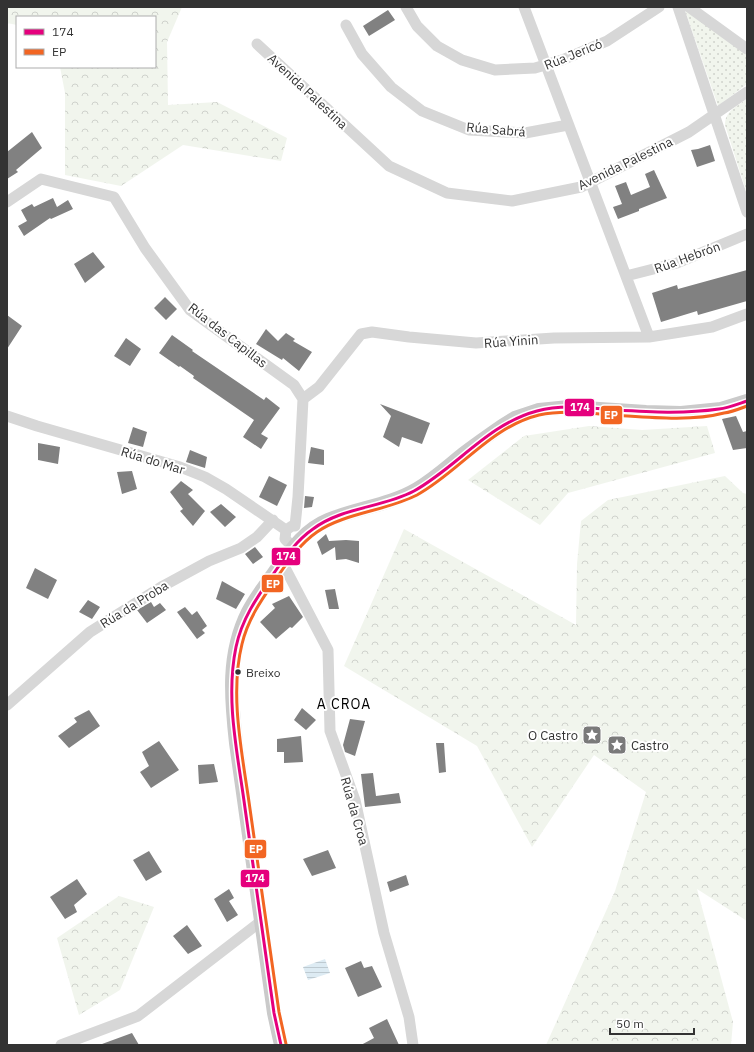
<svg xmlns="http://www.w3.org/2000/svg" width="754" height="1052" font-family="'IBM Plex Sans',sans-serif">
	<defs>
		<pattern id="forest-crowns" width="20" height="18" patternUnits="userSpaceOnUse"><rect width="20" height="18" fill="#f1f5ed"/><path d="M2 6a3 3 0 1 1 6 0M12 15a3 3 0 1 1 6 0" fill="none" stroke="#cfd2cc"/></pattern>
		<pattern id="park-dots" width="8" height="8" patternUnits="userSpaceOnUse"><rect width="8" height="8" fill="#f1f5ed"/><path d="M2 2h.1M6 6h.1" fill="none" stroke="#cfd2cc" stroke-width="1.8" stroke-linecap="round"/></pattern>
		<pattern id="water-rules" width="6" height="5" patternUnits="userSpaceOnUse"><rect width="6" height="5" fill="#ddebf3"/><path d="M0 2.5h6" fill="none" stroke="#becad1"/></pattern>
	</defs>
	<rect width="100%" height="100%" fill="#fff"/>
	<path fill="url(#forest-crowns)" d="M7,7H182L167,42L168,105L217,102L287,138L281,161L183,145L121,186L65,175V93L60,67H155V17H17V25L7,23Z
		M589,426L642,430L707,426L715,453L568,493L540,525L468,480L524,436Z
		M725,476L743,493L747,494V921L697,889L733,1022L731,1045H546L615,891L646,792L594,755L532,847L477,746L344,666L404,529L576,625L577,564L581,521L608,500Z
		M119,896L154,907L120,990L79,1015L57,938Z"/>
	<path fill="url(#park-dots)" d="M685,10L747,54V84L718,106Z
		M747,99V194L725,125C725,111 736,107 747,99Z"/>
	<path fill="url(#water-rules)" d="M325,959L330,973L308,980L303,967Z"/>
	<path fill="#818181" d="M388,10L395,20L369,36L363,26Z
		M32,132L42,148L16,170L18,172L7,179V152Z
		M710,145L715,161L697,167L691,150L698,149Z
		M654,170L667,198L639,209V211L618,219L613,207L622,204L615,186L626,182L631,195L650,187L645,174Z
		M53,198L57,207L68,200L73,209L51,219L50,218L24,236L18,226L27,221L21,210L32,204L34,207Z
		M93,252L105,267L85,283L74,264Z
		M747,270V301L698,315L697,311L661,322L652,293L677,285L678,289Z
		M165,297L177,309L166,320L154,308Z
		M7,315L22,326L7,349Z
		M266,329L278,341L286,333L295,339L293,341L312,352L299,371L283,358L282,360L256,344Z
		M172,335L193,350L192,351L264,400L266,397L280,408L261,434L268,438L261,449L243,437L254,420L193,378L194,376L180,366L179,367L159,353Z
		M126,338L141,349L130,366L114,356Z
		M380,404L430,423L422,444L402,437L399,447L383,437L391,416Z
		M736,416L743,432L747,431V448L733,450L722,419Z
		M133,427L147,432L143,447L128,443Z
		M38,443L60,447L58,464L38,460Z
		M311,447L324,450V465L308,463Z
		M190,450L207,457L205,468L186,462Z
		M132,471L137,489L122,494L117,472Z
		M269,476L287,485L277,506L259,497Z
		M181,481L193,490L188,494L205,511L193,526L180,511L183,509L170,492Z
		M305,496L314,497L312,507L304,508Z
		M221,504L236,517L225,527L210,512Z
		M326,534L329,541L346,540L359,541V563L346,559L336,560L335,547L322,555L317,542Z
		M255,547L263,557L253,564L245,554Z
		M35,568L57,580L48,599L26,588Z
		M222,581L245,594L236,609L216,599Z
		M335,589L339,609H329L325,590Z
		M289,596L303,617L292,628L290,627L276,639L260,622L275,608L272,604Z
		M88,600L100,607L92,619L79,612Z
		M151,602L154,607L160,603L166,610L147,623L137,610Z
		M185,607L192,615L197,611L207,626L202,630L205,633L197,639L177,612Z
		M302,708L316,720L306,730L294,720Z
		M89,710L100,726L69,748L58,736L77,722L74,718Z
		M350,719L365,721L355,756L345,752L343,745Z
		M301,736L303,762L284,763V752H277V739Z
		M159,741L179,770L151,788L140,772L149,766L142,752Z
		M436,743H444L446,772L439,773Z
		M214,764L218,782L199,784L198,765Z
		M373,773L376,796L399,793L401,803L365,807L361,774Z
		M328,850L336,868L312,876L303,859Z
		M149,851L162,872L146,881L133,860Z
		M406,875L409,885L390,892L387,882Z
		M77,879L87,894L74,905L77,912L65,919L50,897Z
		M229,889L234,898L229,901L238,915L227,922L214,899Z
		M187,925L202,946L188,954L173,936Z
		M361,961L364,968L372,966L382,987L358,997L345,968Z
		M387,1019L399,1045H361L374,1038L369,1028Z
		M132,1033L139,1045H102V1044Z"/>
	<g fill="none" stroke-linecap="round" stroke-linejoin="round">
		<path stroke="#d7d7d7" stroke-width="11" d="M406,7L417,26L437,46L462,60L495,70L535,68L562,60L607,41L659,7
			M524,7L649,337
			M678,7L747,212
			M689,7L747,49
			M346,25L362,54L391,87L422,111L469,130L525,133L568,125
			M257,44L389,166L447,193L512,201L581,187L689,132L747,92
			M7,202L41,179L114,197L145,248L190,310L294,385L303,399L298,497L295,526
			M626,276L677,263L747,234
			M303,399L319,387L361,334L372,332L409,337L476,343L554,338L649,337L712,327L747,314
			M7,416L37,426L180,467L205,477L226,489L286,530
			M292,526L286,530L285,539L293,547
			M282,562L328,650L330,731L355,800L384,933L409,1017L413,1045
			M7,705L90,632L163,586L209,561L241,548L257,537L273,520
			M61,1045L138,1016L260,922"/>
		<path stroke="#cacaca" stroke-width="14" d="M281,1045L274,1013L236,743C231,698 227,654 248,612C256,596 268,582 278,567C292,548 306,529 328,520C357,508 390,505 417,489C434,479 448,466 463,454C476,444 489,435 502,426L515,418L539,410L569,407L646,412L681,413L721,409L747,401"/>
		<g stroke="#fff" stroke-width="6">
			<path id="bus-1" d="M281,1045L274,1013C264,945 255,876 245,808C238,755 225,700 236,647C242,618 258,596 274,573C285,557 297,540 313,529C342,507 382,508 414,491C457,467 488,424 537,411C562,404 590,408 615,410C650,412 684,414 719,409C728,408 738,404 747,401"/>
		</g>
		<g stroke="#fff" stroke-width="6">
			<path id="bus-2" d="M286,1044L279,1012C269,944 260,877 250,809C243,757 229,696 242,644C248,618 263,598 278,576C289,560 301,543 317,532C344,513 386,511 417,495C459,472 490,427 539,415C562,410 588,413 612,415C646,417 690,422 724,413C732,412 739,409 747,406"/>
		</g>
		<use href="#bus-1" stroke="#e5007d" stroke-width="3"/>
		<use href="#bus-2" stroke="#f26522" stroke-width="3"/>
	</g>
	<defs>
		<g id="sight-square" transform="scale(1)"><rect x="-9" y="-9" width="18" height="18" rx="4" fill="#7a7a7a" stroke="#fff"/><path d="M0-6L1.8-2.2L6-1.7L2.9 1.2L3.7 5.4L0 3.3L-3.7 5.4L-2.9 1.2L-6-1.7L-1.8-2.2Z" fill="#fff"/></g>
	</defs>
	<g fill-rule="evenodd">
		<use href="#sight-square" x="592" y="735"/>
		<use href="#sight-square" x="617" y="745"/>
	</g>
	<circle fill="#333" stroke="#fff" stroke-width="1.5" cx="238" cy="672" r="3.5"/>
	<g text-anchor="middle" stroke-width="4" stroke-linejoin="round" paint-order="stroke">
		<g font-size="12" fill="#333" stroke="#fff" text-anchor="start">
			<text x="246" y="677">Breixo</text>
		</g>
		<g font-size="13" fill="#333" stroke="#fff">
			<text transform="translate(573 54) rotate(-22)" y="5">Rúa Jericó</text>
			<text transform="translate(308 91) rotate(43)" y="5">Avenida Palestina</text>
			<text transform="translate(496 129) rotate(5)" y="5">Rúa Sabrá</text>
			<text transform="translate(625 163) rotate(-26)" y="5">Avenida Palestina</text>
			<text transform="translate(687 257) rotate(-20)" y="5">Rúa Hebrón</text>
			<text transform="translate(228 335) rotate(38)" y="5">Rúa das Capillas</text>
			<text transform="translate(511 341) rotate(-4)" y="5">Rúa Yinin</text>
			<text transform="translate(153 460) rotate(17)" y="5">Rúa do Mar</text>
			<text transform="translate(134 604) rotate(-32)" y="5">Rúa da Proba</text>
			<text transform="translate(355 811) rotate(74)" y="5">Rúa da Croa</text>
		</g>
		<g font-size="13" fill="#333" stroke="#fff" text-anchor="end">
			<text x="578" y="740">O Castro</text>
			<text x="631" y="750" text-anchor="start">Castro</text>
		</g>
		<g font-size="14" letter-spacing="1" fill="#000" stroke="#fff">
			<text x="344" y="709">A CROA</text>
		</g>
	</g>
	<g stroke="#fff" stroke-width="1.5">
		<rect x="564" y="398" width="31" height="19" rx="4" fill="#e5007d"/>
		<rect x="600" y="405" width="23" height="20" rx="4" fill="#f26522"/>
		<rect x="271" y="547" width="30" height="19" rx="4" fill="#e5007d"/>
		<rect x="261" y="574" width="23" height="19" rx="4" fill="#f26522"/>
		<rect x="244" y="839" width="23" height="20" rx="4" fill="#f26522"/>
		<rect x="240" y="869" width="30" height="19" rx="4" fill="#e5007d"/>
	</g>
	<g font-size="11" text-anchor="middle" font-weight="bold" fill="#fff">
		<text x="580" y="411">174</text>
		<text x="611" y="419">EP</text>
		<text x="286" y="560">174</text>
		<text x="273" y="588">EP</text>
		<text x="256" y="853">EP</text>
		<text x="255" y="882">174</text>
	</g>
	<rect width="754" height="1052" fill="none" stroke="#333333" stroke-width="16"/>
	<rect x="16" y="16" width="140" height="52" fill="#ffffff" stroke="#adadad"/>
	<rect x="24" y="29" width="20" height="6" fill="#e5007d" stroke="#adadad"/>
	<text x="52" y="36" font-size="12" fill="#333333">174</text>
	<rect x="24" y="49" width="20" height="6" fill="#f26522" stroke="#adadad"/>
	<text x="52" y="56" font-size="12" fill="#333333">EP</text>
	<path d="M610 1028v6h84v-6" fill="none" stroke="#333333" stroke-width="2"/>
	<text x="616" y="1028" font-size="12" fill="#333333" stroke="#ffffff" stroke-width="3" paint-order="stroke">50 m</text>
</svg>
